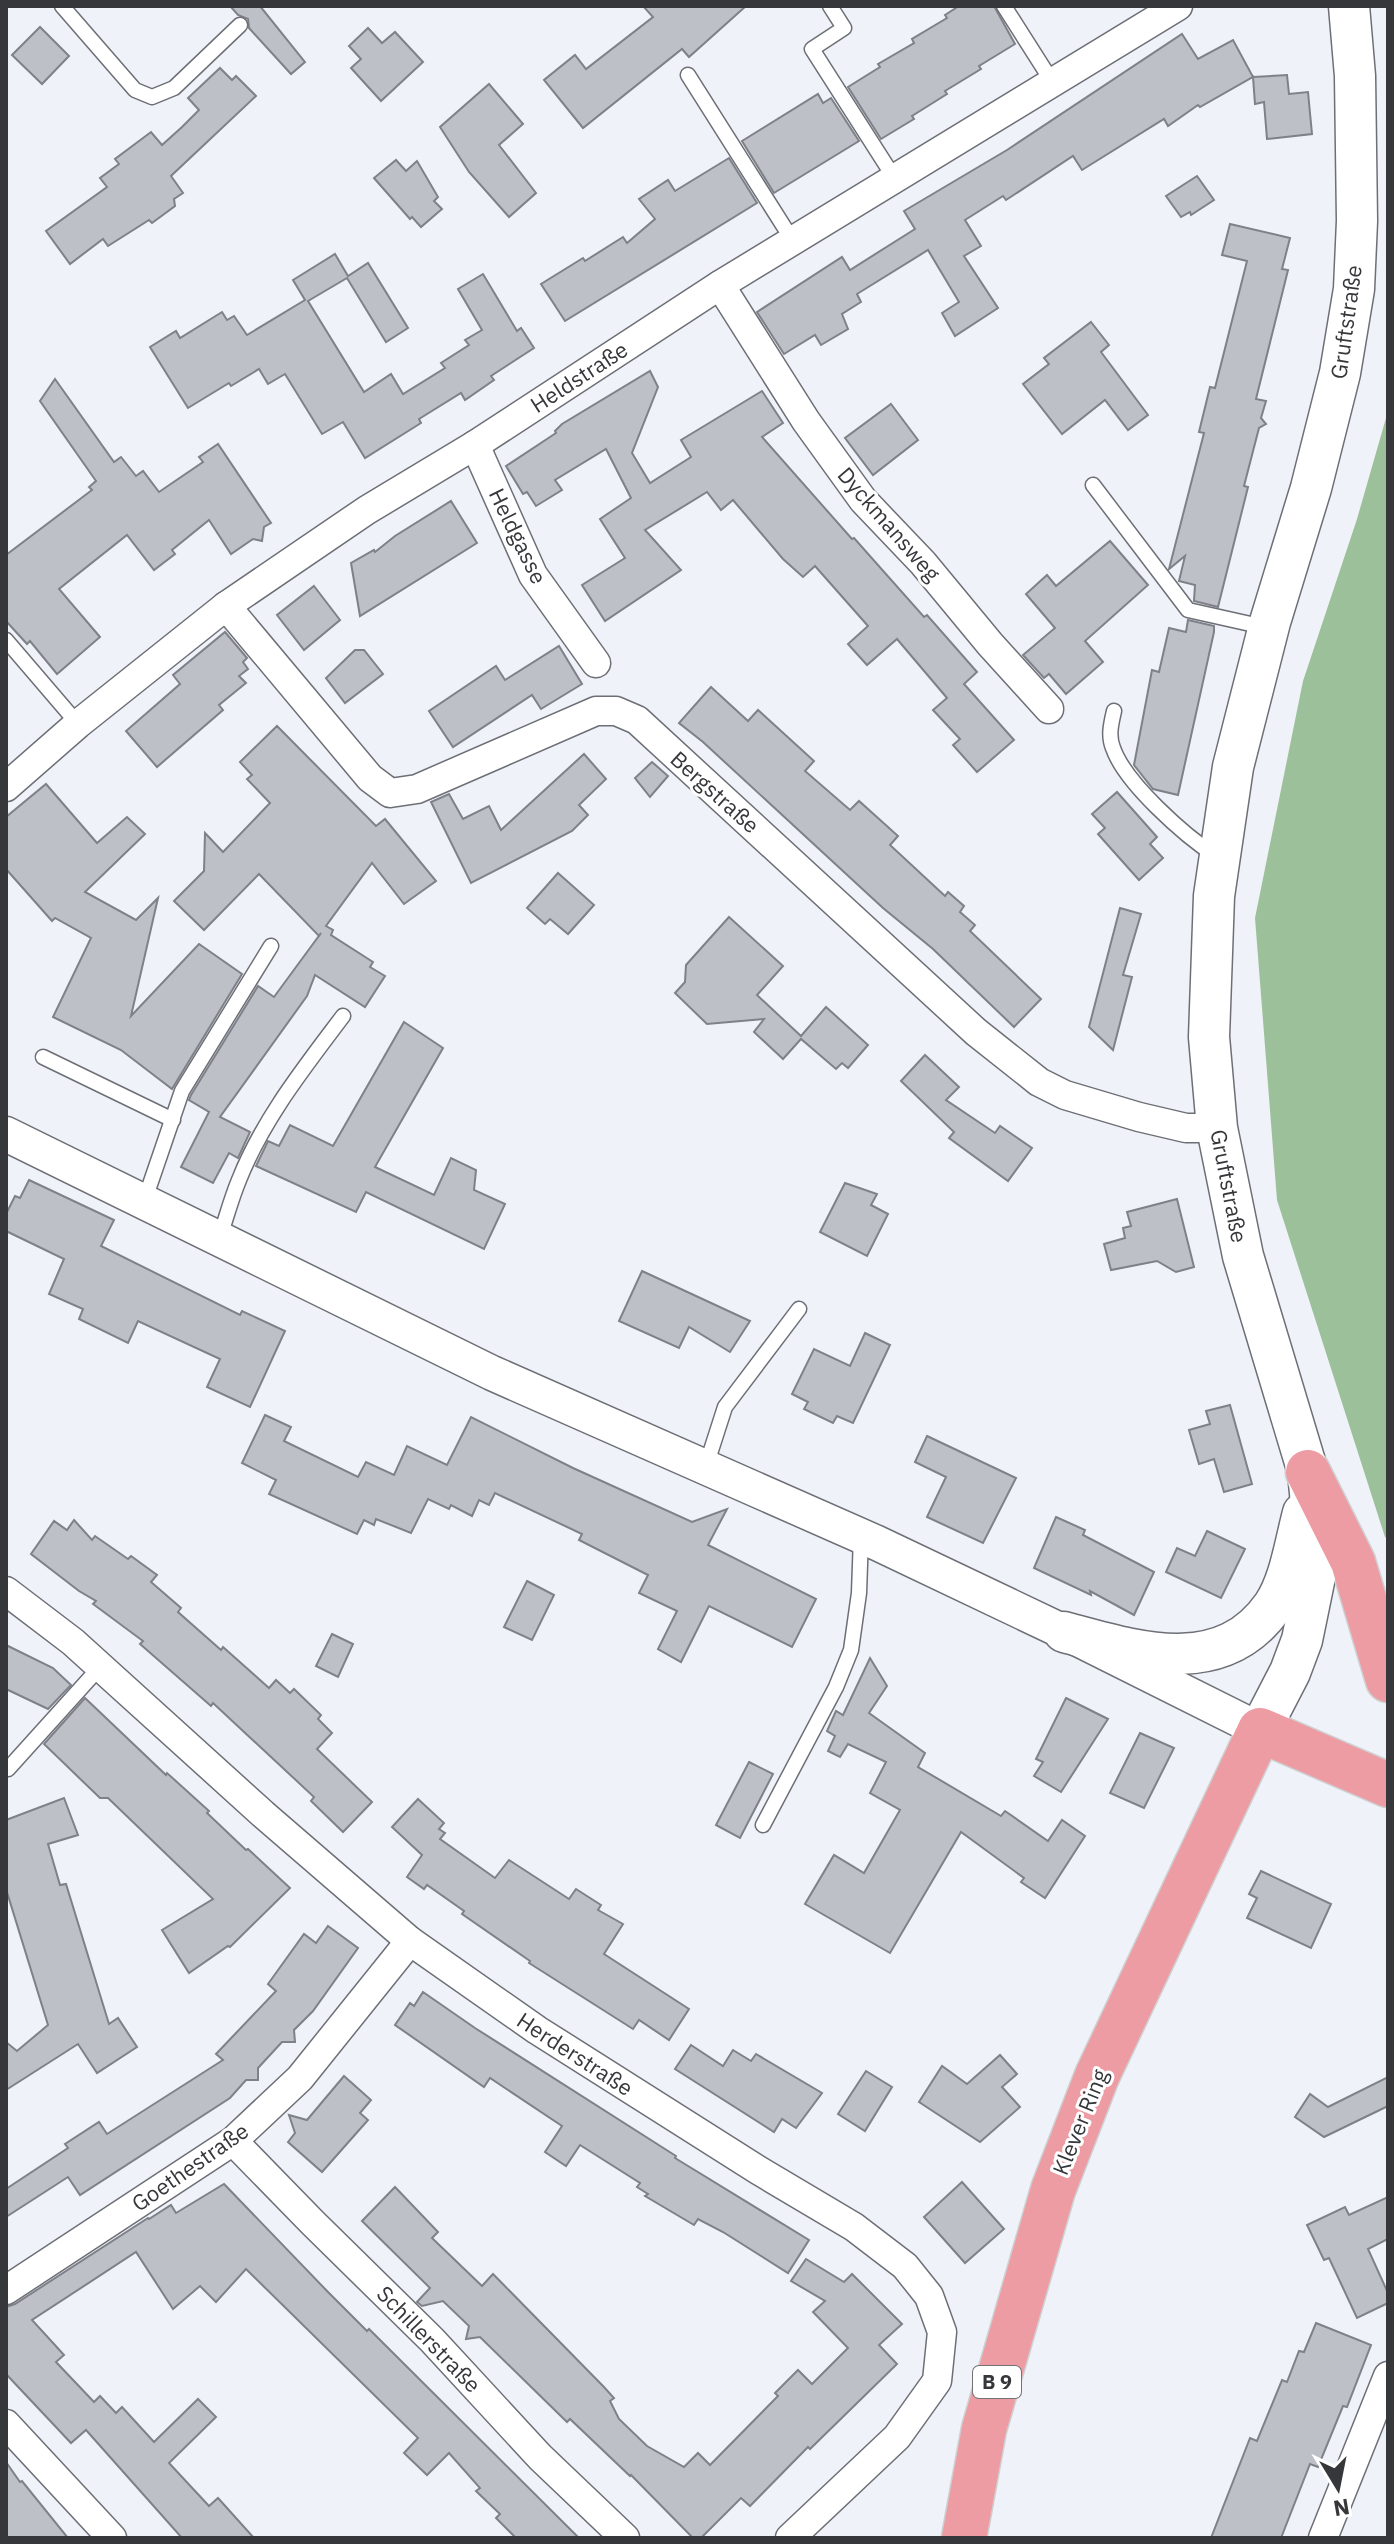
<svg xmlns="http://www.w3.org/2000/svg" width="1394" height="2544" font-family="'IBM Plex Sans',sans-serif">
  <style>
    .forest { fill: #9cc19a }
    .building { fill: #bec0c8; stroke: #7e8188; stroke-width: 2 }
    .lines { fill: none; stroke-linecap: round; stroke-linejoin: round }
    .service-casing { stroke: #6d6f76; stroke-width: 17 }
    .minor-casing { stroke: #6d6f76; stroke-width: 31 }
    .tertiary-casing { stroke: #6d6f76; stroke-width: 37 }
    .secondary-casing { stroke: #6d6f76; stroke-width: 43 }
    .primary-casing { stroke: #cfcfd0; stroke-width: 47 }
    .service { stroke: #fff; stroke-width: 14 }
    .minor { stroke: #fff; stroke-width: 28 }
    .tertiary { stroke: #fff; stroke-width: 34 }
    .secondary { stroke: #fff; stroke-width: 40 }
    .primary { stroke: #ee9ca3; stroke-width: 44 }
    .labels { text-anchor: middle; stroke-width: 6; stroke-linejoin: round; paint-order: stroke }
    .shield { fill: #fff; stroke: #727375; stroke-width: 2 }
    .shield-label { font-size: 20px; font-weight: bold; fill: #36373a }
    .street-label { font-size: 22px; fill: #36373a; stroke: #fff }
  </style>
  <rect width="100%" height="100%" fill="#eff2f9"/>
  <path class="forest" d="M1388,411V1539L1385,1537L1277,1200L1255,918L1303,681L1357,519Z"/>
  <g class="building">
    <path d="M230,6H260L305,62L291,74L249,28L248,19L238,15Z"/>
    <path d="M643,6H746L689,57L682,49L583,128L544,80L575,55L586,69L653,17Z"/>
    <path d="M959,6H994L1015,44L979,66L981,69L945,91L947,94L912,116L914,119L881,139L848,87L880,67L878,64L914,43L912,39L947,18L945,15Z"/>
    <path d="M40,27L69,56L42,84L12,55Z"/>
    <path d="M368,28L382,43L395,32L423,62L381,101L351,68L361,59L349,46Z"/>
    <path d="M1182,34L1198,59L1233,40L1253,77L1287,75L1289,94L1308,92L1312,134L1267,139L1264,102L1255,104L1253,77L1200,107L1198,105L1168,126L1164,119L1082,170L1073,156L1006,200L1003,196L965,220L981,246L964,256L998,308L955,336L942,313L959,302L928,250L857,294L861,302L842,314L848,329L821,345L815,335L784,354L757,312L842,257L850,270L915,229L904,211L1007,150Z"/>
    <path d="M220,68L232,80L236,76L256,96L171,176L183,193L174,199L175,206L152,223L149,220L108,246L103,239L70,264L46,231L107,187L100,178L119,164L115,159L151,132L162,145L182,127L199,110L188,98Z"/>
    <path d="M489,84L523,124L499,145L536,193L509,217L469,172L440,127Z"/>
    <path d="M818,94L823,103L831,98L859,141L774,193L742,141Z"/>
    <path d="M729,158L757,203L565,321L541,284L583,258L585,261L623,237L627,243L655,219L639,199L668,180L675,191Z"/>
    <path d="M396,160L406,171L417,161L438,197L434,201L442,209L421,227L412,217L410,219L374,178Z"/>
    <path d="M1197,176L1214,200L1191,215L1190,212L1181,217L1166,196Z"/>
    <path d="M1230,224L1290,238L1282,269L1288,270L1256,399L1266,401L1261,418L1266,424L1259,428L1244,486L1248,487L1218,607L1194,601L1195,585L1179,581L1185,556L1169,569L1204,433L1199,432L1210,387L1215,388L1247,261L1222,255Z"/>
    <path d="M335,254L348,276L368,263L408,328L386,342L347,278L308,301L364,392L391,374L403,394L445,368L441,363L469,345L465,340L482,330L458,289L483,274L517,331L521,328L534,348L491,376L494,380L465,400L461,393L419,419L421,423L365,458L343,422L322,434L285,374L268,384L259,369L231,386L229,383L188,408L150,347L176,331L180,338L222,312L227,320L234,316L247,335L305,300L293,280Z"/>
    <path d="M1091,322L1109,345L1101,352L1148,415L1128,430L1105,400L1062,434L1023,384L1049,364L1044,358Z"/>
    <path d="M650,371L658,387L632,453L650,483L691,457L681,440L762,391L783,423L762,437L852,539L854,538L924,617L927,615L977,672L964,684L1014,740L977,772L953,745L960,739L933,710L947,698L897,639L867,665L848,644L868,626L815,566L803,577L783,559L733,500L721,510L707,492L645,530L681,570L605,621L582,585L625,558L600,519L631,498L606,449L555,480L562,490L536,506L527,492L523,494L506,466L556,433L555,431L562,424Z"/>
    <path d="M55,379L114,462L121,457L136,476L143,471L159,492L203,462L199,457L218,444L271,523L264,527L262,541L253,539L231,554L209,520L172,550L175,554L154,570L127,535L59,589L100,637L57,674L30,641L27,644L6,621V555L92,490L89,487L96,481L40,401Z"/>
    <path d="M891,404L918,440L873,475L845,438Z"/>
    <path d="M451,501L477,543L360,616L351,563L374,550L375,552L395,536Z"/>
    <path d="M1110,541L1148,585L1085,641L1103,662L1066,694L1049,674L1044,678L1023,655L1055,628L1026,594L1047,575L1056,586Z"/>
    <path d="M314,586L340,620L304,650L277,615Z"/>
    <path d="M1188,620L1214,626V632L1178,795L1153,789L1134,765L1152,670L1159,672L1169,628L1186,632Z"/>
    <path d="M225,632L247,658L243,662L248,669L239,676L246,683L219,705L223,710L157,767L126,731L180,684L173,675Z"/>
    <path d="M559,646L582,684L541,709L532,695L453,747L429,711L496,666L505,680Z"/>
    <path d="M355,650H364L383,674L345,703L326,678Z"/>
    <path d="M711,687L748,721L758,710L814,761L805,771L850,810L859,801L898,836L890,845L945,896L948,892L964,906L960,912L975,925L970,931L1041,999L1014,1027L933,949L883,908L703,742L679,723Z"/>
    <path d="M277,726L376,826L385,819L436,881L404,904L372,863L326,926L333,930L331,935L373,962L370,967L385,976L365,1007L315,975L307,996L220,1117L250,1132L238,1158L229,1153L213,1183L181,1167L209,1112L189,1100L191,1095L258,986L274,997L321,933L319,936L259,874L204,930L174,901L204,871L205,833L223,852L270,803L247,779L252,775L240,762Z"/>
    <path d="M584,754L606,779L579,805L588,815L572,831L471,883L431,802L449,794L463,819L489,806L501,830Z"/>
    <path d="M652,762L668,776L650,797L635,778Z"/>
    <path d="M46,784L97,843L127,817L145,834L85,892L136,920L158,898L131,1016L199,944L242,974L172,1089L121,1050L53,1017L91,938L55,918L52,921L6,869V817Z"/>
    <path d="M1117,792L1157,837L1150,844L1163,858L1139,880L1098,834L1105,828L1092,814Z"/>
    <path d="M558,873L594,905L568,934L550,919L545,924L527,908Z"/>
    <path d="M1120,908L1141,914L1123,975L1132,977L1113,1050L1089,1027Z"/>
    <path d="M729,917L783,966L757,995L801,1036L826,1007L868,1045L848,1068L842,1063L836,1069L801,1039L783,1059L754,1032L764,1019L707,1024L675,993L685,982L686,965Z"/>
    <path d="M404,1022L443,1048L375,1167L434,1195L451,1158L476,1170L474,1190L505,1204L484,1249L366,1192L356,1212L256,1166L268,1141L279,1146L290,1125L333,1146Z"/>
    <path d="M925,1055L959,1087L946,1100L995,1133L1000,1126L1032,1148L1008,1181L949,1138L954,1132L901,1081Z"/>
    <path d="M29,1180L114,1220L101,1246L240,1315L242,1311L285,1331L250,1407L207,1387L220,1359L138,1321L128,1343L79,1319L83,1309L49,1294L64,1259L6,1231V1214L15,1196L20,1198Z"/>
    <path d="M845,1183L877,1194L871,1205L888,1214L867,1256L820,1232Z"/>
    <path d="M1177,1199L1194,1267L1176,1272L1157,1261L1111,1270L1104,1244L1125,1238L1123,1228L1131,1226L1127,1212Z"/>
    <path d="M642,1271L750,1321L730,1352L689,1327L679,1348L619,1321Z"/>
    <path d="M865,1333L890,1345L853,1423L837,1416L833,1423L804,1409L808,1402L792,1394L814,1349L850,1366Z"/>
    <path d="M1230,1405L1252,1484L1224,1492L1214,1459L1199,1464L1189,1430L1210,1424L1206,1411Z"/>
    <path d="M265,1415L291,1427L284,1441L358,1477L366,1462L394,1475L407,1446L447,1465L471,1417L573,1468L692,1522L727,1509L708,1545L816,1599L792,1647L709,1606L681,1662L658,1649L677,1611L639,1593L648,1575L579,1540L582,1534L495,1493L489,1505L479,1500L472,1516L451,1505L449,1509L428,1499L411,1533L376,1519L374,1525L364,1520L357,1534L269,1494L276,1480L242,1463Z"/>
    <path d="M927,1436L1016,1478L983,1543L927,1517L946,1477L915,1462Z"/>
    <path d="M1056,1517L1085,1530L1083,1535L1154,1572L1134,1615L1090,1591L1091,1595L1034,1568Z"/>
    <path d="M74,1520L92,1540L95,1536L128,1559L131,1556L157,1575L151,1582L181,1608L178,1612L221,1650L223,1647L269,1688L276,1680L290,1693L294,1689L321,1715L318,1719L332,1733L317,1749L372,1802L343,1832L311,1801L314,1797L213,1703L211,1706L140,1644L143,1641L93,1604L96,1601L79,1591L31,1554L54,1521L67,1530Z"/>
    <path d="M1207,1531L1245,1549L1221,1598L1166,1572L1177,1548L1195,1556Z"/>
    <path d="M527,1581L554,1595L532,1640L504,1627Z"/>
    <path d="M332,1634L353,1644L338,1677L316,1666Z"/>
    <path d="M6,1645L53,1668L71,1685L48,1709L6,1689Z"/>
    <path d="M870,1658L887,1686L869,1713L925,1753L918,1767L1001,1816L1005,1811L1048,1841L1062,1820L1085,1836L1045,1898L1021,1882L1024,1878L961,1832L890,1953L805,1904L834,1855L864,1873L900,1810L870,1793L886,1762L848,1744L840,1757L828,1751L835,1736L827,1731L836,1711L843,1715Z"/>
    <path d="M85,1698L166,1775L167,1773L209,1811L207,1813L246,1850L248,1849L290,1888L230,1947L228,1946L189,1973L162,1930L213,1899L108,1798H100L44,1744Z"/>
    <path d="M1066,1698L1108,1719L1061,1792L1034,1776L1043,1762L1036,1759Z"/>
    <path d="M1140,1733L1174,1748L1144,1808L1110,1793Z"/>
    <path d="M749,1762L773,1774L740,1838L716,1825Z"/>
    <path d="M64,1798L78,1835L48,1844L60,1885L66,1884L109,2024L118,2018L137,2047L97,2073L78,2044L6,2090V2042L17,2051L48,2025L6,1889V1820Z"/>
    <path d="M418,1799L444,1823L439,1829L445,1833L440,1839L495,1878L509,1860L569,1899L576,1889L601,1905L598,1910L623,1924L604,1954L689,2009L669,2040L639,2020L633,2029L529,1963L530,1961L462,1914L464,1911L427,1885L424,1889L407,1877L422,1855L392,1827Z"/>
    <path d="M1261,1871L1331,1904L1311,1948L1247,1918L1257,1898L1249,1894Z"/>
    <path d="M328,1926L358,1948L313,2011L294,2030L295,2042H282L258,2068V2080H246L230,2098L80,2195L68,2177L6,2217V2189L68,2148L65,2144L99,2122L107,2134L223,2060L216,2054L276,1991L268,1984L304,1934L316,1943Z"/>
    <path d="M423,1992L475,2028L676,2156L675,2158L809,2240L788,2273L723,2232L698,2219L694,2225L645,2196L648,2194L637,2187L640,2183L580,2145L566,2166L545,2152L562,2126L490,2078L484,2087L395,2025L410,2003L414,2006Z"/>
    <path d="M691,2045L723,2066L733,2050L751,2061L756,2054L822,2093L796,2128L782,2119L774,2132L675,2069Z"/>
    <path d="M1000,2055L1017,2074L1002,2087L1020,2107L980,2142L919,2102L942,2066L967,2084Z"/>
    <path d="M866,2071L892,2087L865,2131L838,2114Z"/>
    <path d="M344,2076L371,2100L360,2113L368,2120L322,2172L288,2142L295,2133L289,2115L307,2120Z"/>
    <path d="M1388,2077V2106L1324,2137L1295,2117L1310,2094L1328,2107Z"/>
    <path d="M962,2182L1004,2229L965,2263L924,2217Z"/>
    <path d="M224,2184L328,2292L367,2331L369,2329L579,2538H516L496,2518L500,2514L476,2491L480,2488L449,2453L427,2475L404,2453L418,2438L246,2269L216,2302L200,2286L173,2309L136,2252L32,2320L64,2355L56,2362L94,2402L100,2396L116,2413L122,2407L154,2442L198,2399L216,2417L169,2463L209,2506L218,2498L254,2538H182L86,2430L71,2443L6,2374V2307L15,2304L148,2218L149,2219L171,2205L176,2213Z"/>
    <path d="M395,2187L438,2232L432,2238L482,2286L493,2274L603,2386L614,2398L610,2401L619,2419L647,2446L684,2467L698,2453L710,2465L778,2396L775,2393L798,2370L812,2384L848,2348L813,2312L825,2301L791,2281L806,2259L844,2282L852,2274L902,2324L879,2345L897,2364L810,2449L808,2447L750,2506L741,2498L701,2538H693L631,2475L630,2476L570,2419L567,2422L480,2337L466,2339L469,2326L443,2301L422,2306L417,2302L430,2288L362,2221Z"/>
    <path d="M1388,2197V2239L1368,2249L1388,2293V2303L1357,2318L1329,2258L1324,2260L1307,2225L1345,2207L1349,2215Z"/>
    <path d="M1316,2323L1371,2345L1347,2407L1343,2406L1318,2467L1310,2464L1281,2538H1211L1250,2438L1257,2441L1282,2380L1287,2382L1299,2351L1304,2352Z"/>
    <path d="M6,2462L20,2482L22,2481L68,2538H6Z"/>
  </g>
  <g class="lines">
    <g class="service-casing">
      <g id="service">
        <path d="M62,6L135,90L152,97L174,88L240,25"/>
        <path d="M830,6L844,28L812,49L895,179"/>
        <path d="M1004,6L1053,83"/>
        <path d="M688,75L793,241"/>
        <path d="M1093,485L1188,610L1264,627"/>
        <path d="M6,640L78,724"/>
        <path d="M1114,711C1111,724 1108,736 1113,748C1125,783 1185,836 1216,856"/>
        <path d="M43,1057L173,1120"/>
        <path d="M144,1202L182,1091L271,946"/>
        <path d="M219,1239C226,1219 231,1199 239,1180C263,1119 304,1068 343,1016"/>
        <path d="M706,1466L725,1407L799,1309"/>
        <path d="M8,1769L100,1667"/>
        <path d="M763,1825L836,1687L851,1650L859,1593L861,1536"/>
      </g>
    </g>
    <g class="minor-casing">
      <g id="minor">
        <path d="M720,285L806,421L863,500L923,563L990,644L1049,709"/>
        <path d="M475,445L533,575L596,663"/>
        <path d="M226,606L370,778L390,793L417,789L596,711H616L637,720L976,1032L1039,1082L1065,1095L1139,1117L1186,1128H1217"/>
        <path d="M6,787L78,724L226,606L367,510L475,445L720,285L1178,6"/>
        <path d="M6,1591L73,1642L263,1814L410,1941L537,2030L758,2170L854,2227L905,2266L929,2296L942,2332L937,2381L897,2437L790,2538"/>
        <path d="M233,2141L312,2222L432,2340L540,2457L625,2538"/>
        <path d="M6,2290L233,2141L300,2078L410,1941"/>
        <path d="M6,2424L112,2538"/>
        <path d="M1323,2538L1388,2376"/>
      </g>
    </g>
    <g class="tertiary-casing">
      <path id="tertiary" d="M6,1134L492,1373L877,1543L1064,1632L1260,1730"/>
    </g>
    <g class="secondary-casing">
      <g id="secondary">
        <path d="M1064,1632C1135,1651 1221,1680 1273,1606C1290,1581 1295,1543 1303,1513"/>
        <path d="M1260,1730L1290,1672L1302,1640L1317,1567L1308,1472L1243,1256L1217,1128L1209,1037L1214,896L1233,767L1270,622L1311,488L1340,373L1354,289L1357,221L1355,76L1349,6"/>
      </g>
    </g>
    <g class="primary-casing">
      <g id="primary">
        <path d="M1308,1472L1353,1562L1388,1680"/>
        <path d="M964,2538L984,2429L1053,2190L1097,2076L1260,1730L1388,1785"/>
      </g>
    </g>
    <use href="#service" class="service"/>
    <use href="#minor" class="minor"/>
    <use href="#tertiary" class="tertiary"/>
    <use href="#secondary" class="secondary"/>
    <use href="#primary" class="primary"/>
  </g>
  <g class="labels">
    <rect class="shield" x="973" y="2366" width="48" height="32" rx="6"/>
    <g class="shield-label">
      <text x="997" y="2389">B 9</text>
    </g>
    <g class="street-label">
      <text transform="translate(1346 322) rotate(-82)" y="8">Gruftstraße</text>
      <text transform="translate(579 377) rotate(-33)" y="8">Heldstraße</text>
      <text transform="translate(889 524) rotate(49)" y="8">Dyckmansweg</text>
      <text transform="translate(518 536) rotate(64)" y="8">Heldgasse</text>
      <text transform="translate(715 792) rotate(42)" y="8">Bergstraße</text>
      <text transform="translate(1229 1186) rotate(79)" y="8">Gruftstraße</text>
      <text transform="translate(575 2054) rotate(33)" y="8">Herderstraße</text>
      <text transform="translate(1080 2122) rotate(-68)" y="8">Klever Ring</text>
      <text transform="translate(190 2167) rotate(-35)" y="8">Goethestraße</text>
      <text transform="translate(429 2339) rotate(46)" y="8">Schillerstraße</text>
    </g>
  </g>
  <rect width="1394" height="2544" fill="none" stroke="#36373a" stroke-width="16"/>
  <g transform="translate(1338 2488) rotate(170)" stroke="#ffffff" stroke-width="6" paint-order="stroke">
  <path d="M0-6L14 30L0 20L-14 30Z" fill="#36373a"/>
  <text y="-12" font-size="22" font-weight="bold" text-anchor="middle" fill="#36373a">N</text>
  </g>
</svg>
